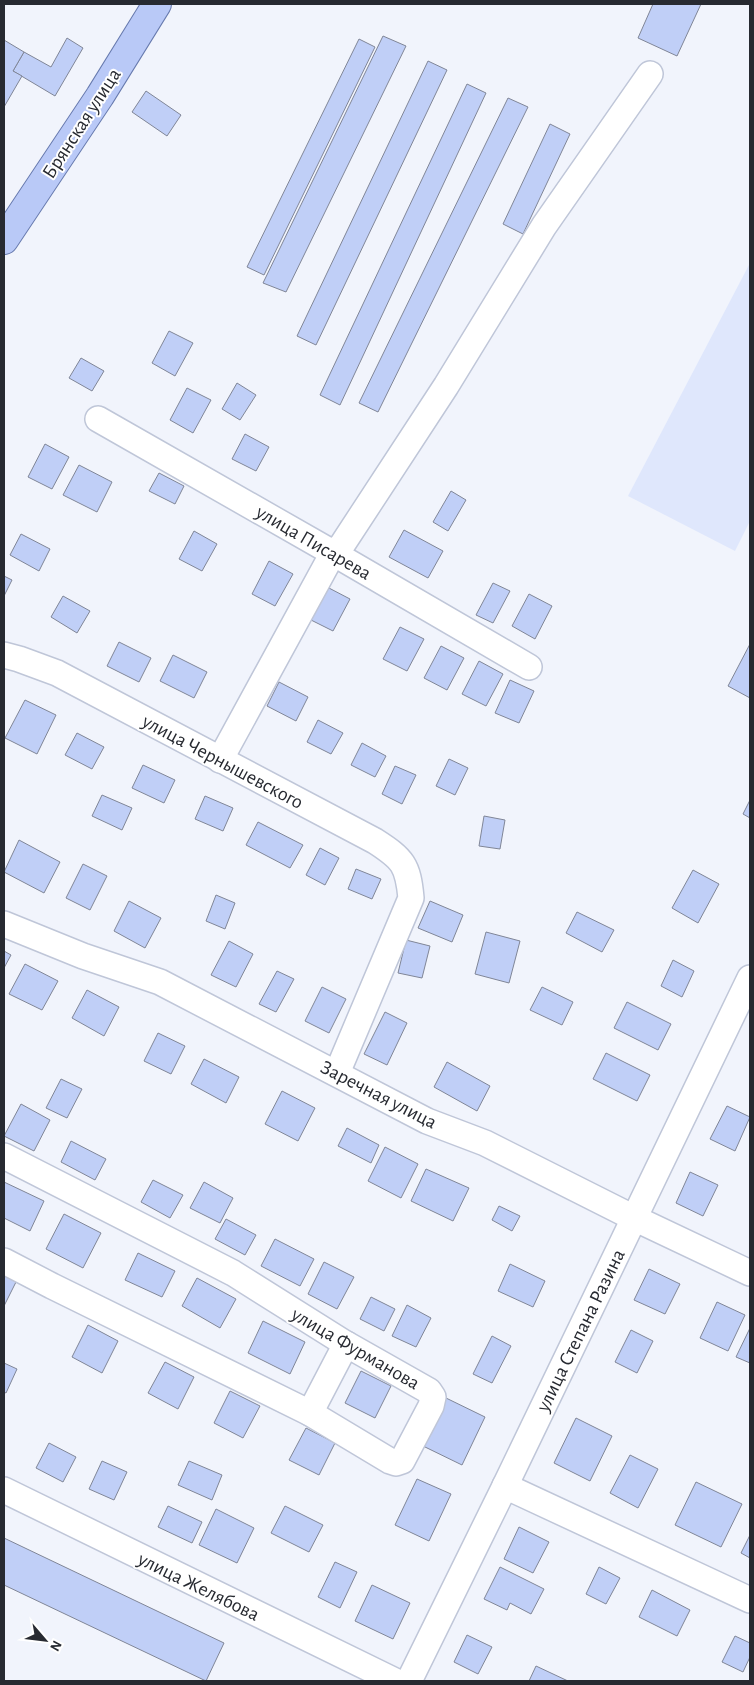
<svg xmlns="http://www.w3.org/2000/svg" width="754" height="1685" font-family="'Alegreya Sans',sans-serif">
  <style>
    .built { fill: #dfe7fc }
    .building { fill: #c0cff7; stroke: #808697 }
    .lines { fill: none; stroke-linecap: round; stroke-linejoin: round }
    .minor-casing { stroke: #bfc6d8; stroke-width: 28 }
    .major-casing { stroke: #677aae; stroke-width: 30 }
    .minor { stroke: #fff; stroke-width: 25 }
    .major { stroke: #b9c9f7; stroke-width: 28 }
    .labels { text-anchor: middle; stroke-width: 4; stroke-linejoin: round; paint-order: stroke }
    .street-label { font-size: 20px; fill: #272a31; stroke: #fff }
  </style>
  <rect width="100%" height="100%" fill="#f1f4fc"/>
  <path class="built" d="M750,263V521L735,551L628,496Z"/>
  <g class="building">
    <path d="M653,4H701L677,56L638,38Z"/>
    <path d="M383,36L406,46L286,292L263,283Z"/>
    <path d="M67,38L83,48L55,96L13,71L24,52L51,67Z"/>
    <path d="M359,39L375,47L264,275L247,267Z"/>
    <path d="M4,40L24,52L13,71L22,76L4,107Z"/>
    <path d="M428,61L447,70L316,345L297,336Z"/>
    <path d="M467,84L486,93L340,405L320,395Z"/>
    <path d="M146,91L181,115L167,136L132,112Z"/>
    <path d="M508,98L528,107L378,412L359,403Z"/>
    <path d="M550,124L570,134L523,234L503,224Z"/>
    <path d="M169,331L193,343L175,376L152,363Z"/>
    <path d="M81,358L104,371L92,391L69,378Z"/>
    <path d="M237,383L256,395L240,420L222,409Z"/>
    <path d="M187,388L211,400L193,433L170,420Z"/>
    <path d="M245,434L269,447L256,471L232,459Z"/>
    <path d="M45,444L69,457L52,489L28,477Z"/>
    <path d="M79,465L112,482L97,512L63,495Z"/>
    <path d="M159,473L184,486L175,504L149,491Z"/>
    <path d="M451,491L466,500L448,531L433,522Z"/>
    <path d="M404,530L443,551L428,578L389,557Z"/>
    <path d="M194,531L217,544L202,571L179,559Z"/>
    <path d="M21,534L50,549L39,571L10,555Z"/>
    <path d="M269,561L293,574L275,606L252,594Z"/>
    <path d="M4,576L12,580L4,596Z"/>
    <path d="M493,583L510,591L493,623L476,615Z"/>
    <path d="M327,587L350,599L333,631L309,619Z"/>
    <path d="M529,594L552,606L535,639L512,626Z"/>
    <path d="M63,596L90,611L77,633L51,617Z"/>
    <path d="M400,627L424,639L407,671L383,659Z"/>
    <path d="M119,642L151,658L139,682L107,666Z"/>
    <path d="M750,644V698L728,686Z"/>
    <path d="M441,646L464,658L447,690L424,678Z"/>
    <path d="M173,655L207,672L194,698L160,681Z"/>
    <path d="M479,661L503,674L486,706L462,694Z"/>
    <path d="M510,680L534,691L519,723L495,713Z"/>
    <path d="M279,682L308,697L296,721L267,706Z"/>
    <path d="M25,700L56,715L37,754L5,738Z"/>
    <path d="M318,720L343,733L331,754L307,742Z"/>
    <path d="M77,733L104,747L92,769L65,755Z"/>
    <path d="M362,743L386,756L375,777L351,765Z"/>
    <path d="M449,759L468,768L455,795L436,786Z"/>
    <path d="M143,765L175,780L164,803L132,788Z"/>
    <path d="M395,766L416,775L402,804L382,794Z"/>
    <path d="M102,795L132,808L122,830L92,816Z"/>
    <path d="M205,796L233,808L223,831L195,819Z"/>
    <path d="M750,800V818L743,814Z"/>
    <path d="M484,816L505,820L500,849L479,846Z"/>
    <path d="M258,822L303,845L290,868L246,845Z"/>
    <path d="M19,840L60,862L44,893L4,872Z"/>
    <path d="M320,848L339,858L325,885L306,875Z"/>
    <path d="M83,864L107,876L90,910L66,898Z"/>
    <path d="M356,869L381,879L372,899L348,889Z"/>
    <path d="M693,870L719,884L698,923L672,908Z"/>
    <path d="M216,895L235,903L225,929L206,921Z"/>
    <path d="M129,901L161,918L145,948L114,931Z"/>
    <path d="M430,901L463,915L452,942L418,928Z"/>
    <path d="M577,912L614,930L602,952L566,933Z"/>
    <path d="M486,932L520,941L509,983L475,974Z"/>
    <path d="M406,940L430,946L422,978L398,973Z"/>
    <path d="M229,941L253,954L236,987L211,975Z"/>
    <path d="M4,951L11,955L4,968Z"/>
    <path d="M673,960L694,971L682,997L661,986Z"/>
    <path d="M25,964L58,981L42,1010L9,994Z"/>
    <path d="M277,971L294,979L276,1012L259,1004Z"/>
    <path d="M322,987L346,999L329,1033L305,1021Z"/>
    <path d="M542,987L573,1002L562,1025L530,1010Z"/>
    <path d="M87,990L119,1007L104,1036L72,1018Z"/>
    <path d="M627,1002L671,1024L658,1050L614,1028Z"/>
    <path d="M385,1012L407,1023L387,1065L364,1054Z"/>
    <path d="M158,1033L185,1046L171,1074L144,1061Z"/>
    <path d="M606,1053L650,1075L637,1101L593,1079Z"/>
    <path d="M204,1059L239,1077L226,1103L191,1084Z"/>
    <path d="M447,1062L490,1086L477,1111L434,1087Z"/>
    <path d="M61,1079L82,1089L67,1118L46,1108Z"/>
    <path d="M282,1091L315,1108L298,1141L265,1124Z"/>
    <path d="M21,1104L50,1120L34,1151L4,1136Z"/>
    <path d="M727,1106L750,1117L735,1151L710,1139Z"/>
    <path d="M347,1128L379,1145L371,1163L338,1146Z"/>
    <path d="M71,1141L106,1159L95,1180L61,1162Z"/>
    <path d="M385,1147L418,1164L401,1198L368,1181Z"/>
    <path d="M426,1169L469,1188L453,1221L411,1201Z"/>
    <path d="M690,1172L718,1185L703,1216L676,1203Z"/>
    <path d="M153,1180L183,1195L170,1218L141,1202Z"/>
    <path d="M4,1182L44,1201L30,1231L4,1218Z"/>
    <path d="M204,1182L233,1198L220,1223L190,1208Z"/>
    <path d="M499,1206L520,1216L512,1231L492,1220Z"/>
    <path d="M64,1214L101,1233L83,1268L46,1249Z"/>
    <path d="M226,1219L256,1235L245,1255L215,1239Z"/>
    <path d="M275,1239L314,1259L300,1286L261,1266Z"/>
    <path d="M138,1253L175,1271L162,1297L125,1280Z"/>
    <path d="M324,1262L354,1277L337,1309L308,1294Z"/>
    <path d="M510,1264L545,1281L533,1307L498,1291Z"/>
    <path d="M649,1269L680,1284L665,1314L634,1300Z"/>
    <path d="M4,1275L16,1282L4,1306Z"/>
    <path d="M197,1278L236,1299L220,1328L182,1306Z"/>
    <path d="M371,1297L395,1309L384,1331L360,1319Z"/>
    <path d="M717,1302L745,1315L728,1351L700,1338Z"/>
    <path d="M407,1305L431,1318L416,1347L392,1336Z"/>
    <path d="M263,1321L305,1342L290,1374L248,1353Z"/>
    <path d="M88,1325L118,1341L102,1373L72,1357Z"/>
    <path d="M750,1328V1363L736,1357Z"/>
    <path d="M631,1330L653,1341L637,1373L615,1362Z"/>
    <path d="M492,1336L511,1346L492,1383L473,1374Z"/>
    <path d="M165,1362L194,1377L178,1409L148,1393Z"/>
    <path d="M4,1363L17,1369L6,1393L4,1392Z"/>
    <path d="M361,1371L391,1386L375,1418L345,1403Z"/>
    <path d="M230,1391L260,1406L243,1438L214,1423Z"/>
    <path d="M446,1398L485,1417L462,1465L423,1446Z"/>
    <path d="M576,1418L612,1436L590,1481L554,1463Z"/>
    <path d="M306,1428L335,1443L319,1475L289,1460Z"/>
    <path d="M49,1443L76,1457L63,1482L36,1468Z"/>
    <path d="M630,1455L658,1469L638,1508L610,1493Z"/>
    <path d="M102,1461L127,1472L114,1500L89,1489Z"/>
    <path d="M189,1461L222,1475L212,1500L178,1485Z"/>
    <path d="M417,1479L451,1494L429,1541L395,1525Z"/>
    <path d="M696,1482L742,1504L721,1547L675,1525Z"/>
    <path d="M168,1506L202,1522L192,1543L158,1527Z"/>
    <path d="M285,1506L323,1525L309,1552L271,1533Z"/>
    <path d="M216,1509L254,1528L237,1563L199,1545Z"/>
    <path d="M519,1527L549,1542L533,1573L504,1559Z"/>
    <path d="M750,1535V1558L741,1553Z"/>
    <path d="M4,1538L224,1643L206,1681L4,1585Z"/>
    <path d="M335,1562L357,1572L340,1608L318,1597Z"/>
    <path d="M500,1567L544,1589L531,1614L510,1603L507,1610L484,1599Z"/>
    <path d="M599,1567L620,1578L606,1604L586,1594Z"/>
    <path d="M372,1585L410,1603L393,1639L355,1621Z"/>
    <path d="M652,1590L690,1610L677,1636L639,1617Z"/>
    <path d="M467,1635L492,1647L478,1674L454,1662Z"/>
    <path d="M735,1636L750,1643V1657L743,1672L722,1662Z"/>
    <path d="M536,1666L568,1681H529Z"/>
  </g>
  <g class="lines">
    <g class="minor-casing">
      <g id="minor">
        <path d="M98,419L333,553L529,667"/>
        <path d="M4,655L19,659L57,673L375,841C403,859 408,865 411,898L337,1073"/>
        <path d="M220,760L333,553L342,545L446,386L544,226L650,74"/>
        <path d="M4,924L83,956L160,982L427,1121L485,1143L634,1218L750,1273"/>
        <path d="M4,1156L233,1273L346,1344L429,1391L433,1397L431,1406L402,1461L396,1463L390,1461L310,1413L52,1286L4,1261"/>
        <path d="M310,1413L346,1344"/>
        <path d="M505,1486L750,1600"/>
        <path d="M4,1490L395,1681"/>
        <path d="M409,1681L505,1486L750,978"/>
      </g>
    </g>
    <g class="major-casing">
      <path id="major" d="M4,240L100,96L157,4"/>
    </g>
    <use href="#minor" class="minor"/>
    <use href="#major" class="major"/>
  </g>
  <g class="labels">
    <g class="street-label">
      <text transform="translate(81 123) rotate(-57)" y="7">Брянская улица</text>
      <text transform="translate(314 542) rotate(30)" y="7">улица Писарева</text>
      <text transform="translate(223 761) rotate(28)" y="7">улица Чернышевского</text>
      <text transform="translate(379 1094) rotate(27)" y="7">Заречная улица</text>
      <text transform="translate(580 1330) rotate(-64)" y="7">улица Степана Разина</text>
      <text transform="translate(356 1348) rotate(30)" y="7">улица Фурманова</text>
      <text transform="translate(199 1586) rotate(26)" y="7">улица Желябова</text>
    </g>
  </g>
  <rect width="754" height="1685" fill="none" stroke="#272a31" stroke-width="10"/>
  <g transform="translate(45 1640) rotate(118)" stroke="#ffffff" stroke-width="4" paint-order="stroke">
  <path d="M0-4L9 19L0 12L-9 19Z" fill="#272a31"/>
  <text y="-8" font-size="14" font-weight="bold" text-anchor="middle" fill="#272a31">N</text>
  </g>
</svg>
